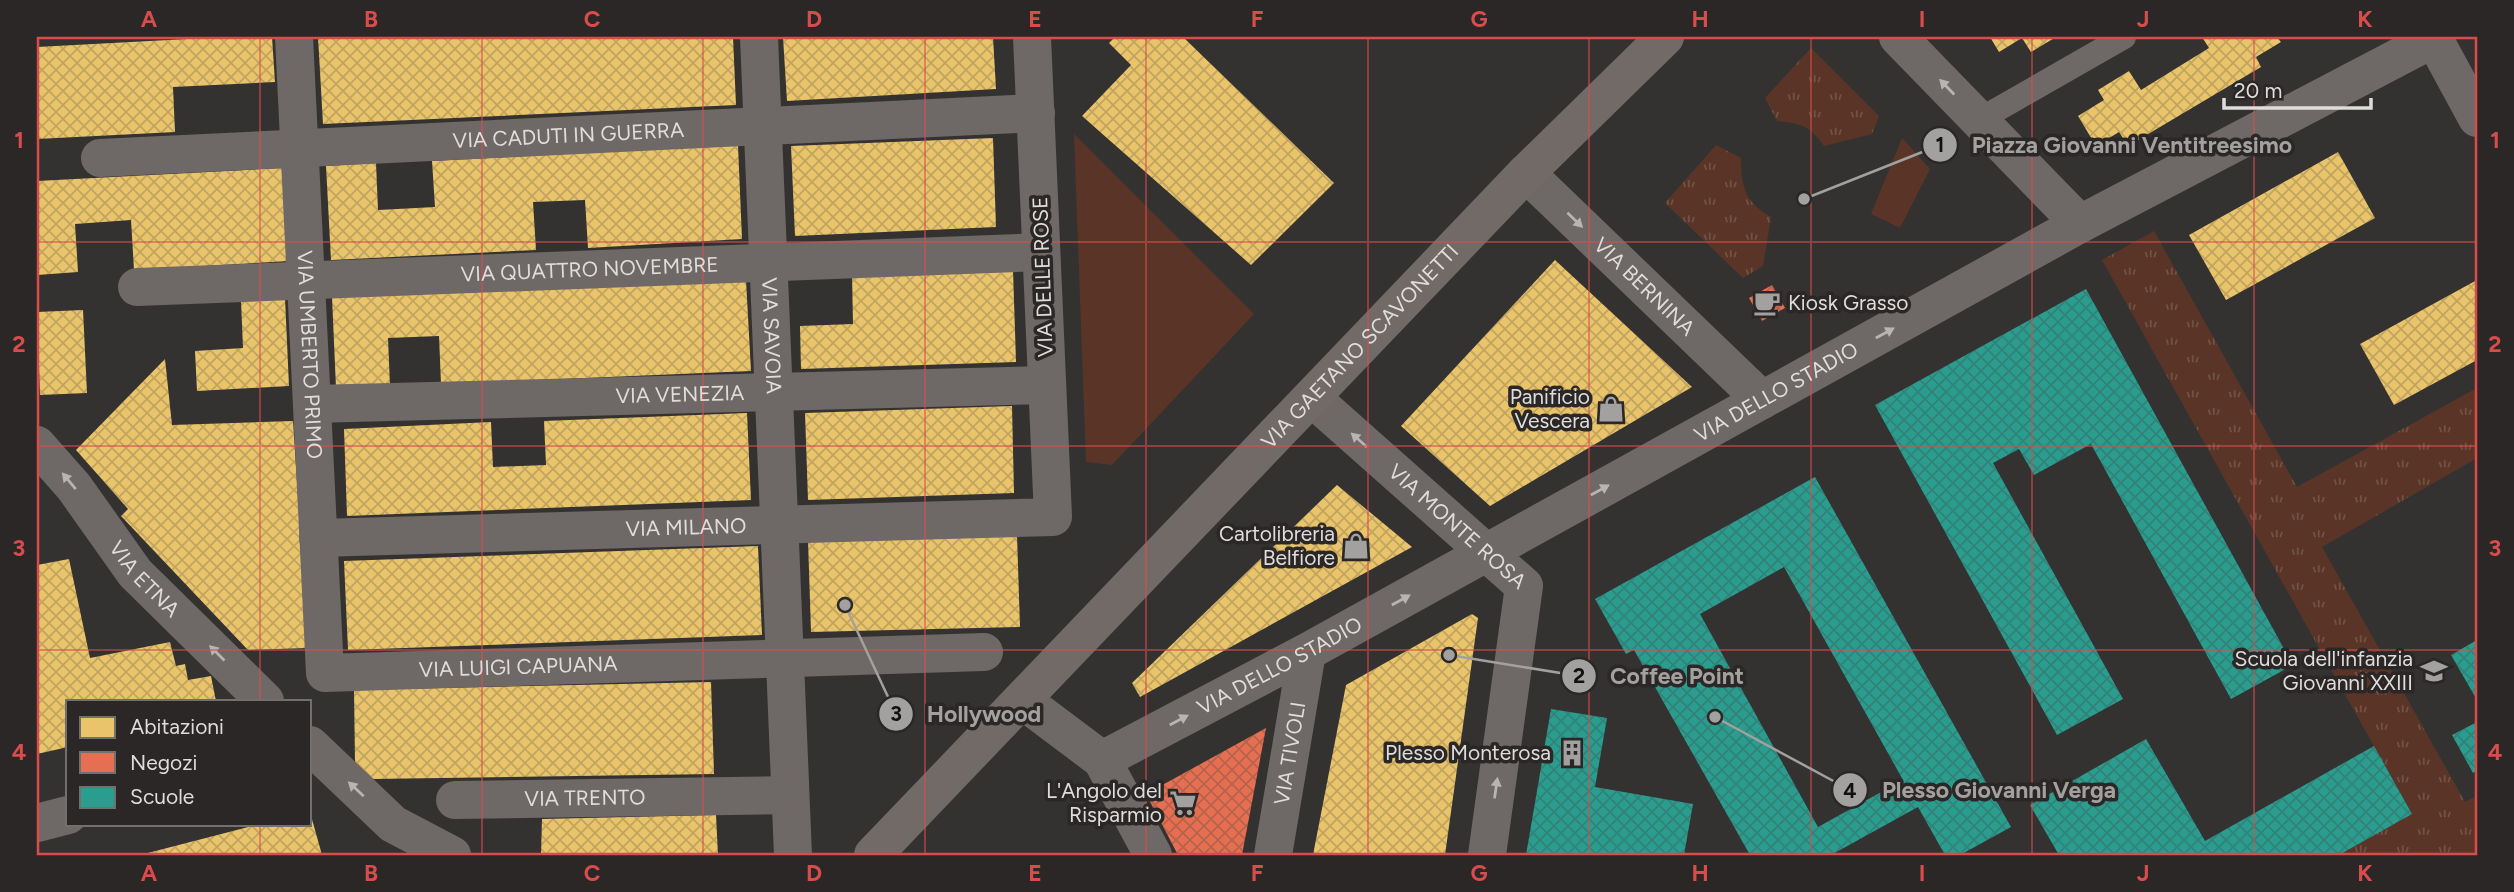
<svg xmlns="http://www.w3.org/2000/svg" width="2514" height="892" font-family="Figtree,sans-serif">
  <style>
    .grass { fill: url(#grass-tufts) }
    .garden { fill: #5a3527 }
    .homes { fill: url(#homes-cross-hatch) }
    .shops { fill: url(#shops-cross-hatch) }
    .schools { fill: url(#schools-cross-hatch); fill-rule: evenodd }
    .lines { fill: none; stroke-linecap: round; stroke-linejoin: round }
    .service { stroke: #6e6866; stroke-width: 24 }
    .minor { stroke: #6e6866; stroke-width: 38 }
    .secondary { stroke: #716a67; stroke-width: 38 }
    .oneway { fill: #b7b4b3 }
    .grid { fill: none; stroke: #d84c4c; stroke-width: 2; stroke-opacity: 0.55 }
    .labels { text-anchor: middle; stroke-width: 7; stroke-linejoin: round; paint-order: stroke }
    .street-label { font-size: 21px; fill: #dfdddc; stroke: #2a2726 }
    .poi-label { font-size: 21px; fill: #dfdddc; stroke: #2a2726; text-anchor: end }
    .leader { fill: none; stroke: #a3a1a0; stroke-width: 2.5 }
    .callout-dot { fill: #a3a1a0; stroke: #2a2726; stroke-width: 2.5 }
    .mark-label { font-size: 21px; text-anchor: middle; font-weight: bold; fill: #111 }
    .callout-label { font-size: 23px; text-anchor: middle; font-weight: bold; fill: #a3a1a0; stroke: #2a2726; stroke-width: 7; stroke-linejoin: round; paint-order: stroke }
    .neatline { fill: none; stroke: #d84c4c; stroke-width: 2.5 }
    .grid-label { font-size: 23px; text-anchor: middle; font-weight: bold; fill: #d84c4c }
  </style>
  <defs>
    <pattern id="grass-tufts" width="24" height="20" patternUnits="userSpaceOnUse" patternTransform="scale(1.75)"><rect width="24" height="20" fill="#5a3527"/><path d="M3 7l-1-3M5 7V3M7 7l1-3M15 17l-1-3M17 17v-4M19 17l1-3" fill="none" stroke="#715246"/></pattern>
    <pattern id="homes-cross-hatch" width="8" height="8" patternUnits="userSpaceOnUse" patternTransform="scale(1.75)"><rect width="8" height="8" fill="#e9c46a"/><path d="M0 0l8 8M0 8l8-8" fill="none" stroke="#c0a460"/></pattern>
    <pattern id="shops-cross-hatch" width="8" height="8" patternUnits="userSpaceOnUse" patternTransform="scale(1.75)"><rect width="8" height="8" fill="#e76f51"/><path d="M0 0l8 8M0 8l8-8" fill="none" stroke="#b6624c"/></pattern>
    <pattern id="schools-cross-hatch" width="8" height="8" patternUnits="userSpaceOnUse" patternTransform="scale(1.75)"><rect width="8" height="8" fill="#2a9d8f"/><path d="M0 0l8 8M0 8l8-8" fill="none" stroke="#328278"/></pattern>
  </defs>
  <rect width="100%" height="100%" fill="#333231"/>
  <g class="grass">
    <path d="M1811,48L1879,116L1872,134L1824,146C1809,125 1802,124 1777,121L1765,98Z"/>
    <path d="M1716,145L1741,158C1741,187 1745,202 1771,217L1763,266L1743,278L1665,203Z"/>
    <path d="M2154,231L2297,487L2477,388V458L2322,547L2465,802L2477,796V855H2339L2412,814L2102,260Z"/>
  </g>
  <g class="garden">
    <path d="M1074,134L1254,314L1112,465L1086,462Z"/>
    <path d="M1902,138L1930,169L1900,228L1871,214Z"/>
  </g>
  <g class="homes">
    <path d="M225,37H272L275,82L173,87L175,132L37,139V47Z"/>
    <path d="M318,37H733L736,105L323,124Z"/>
    <path d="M783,37H993L996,89L787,101Z"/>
    <path d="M1115,37H1183L1334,183L1251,265L1082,116L1131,65L1109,43Z"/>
    <path d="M1990,37H2056L2031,52L2022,38L1999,52Z"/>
    <path d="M2202,37H2277L2281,42L2256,57L2261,67L2128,146L2119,132L2096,146L2078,116L2104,100L2098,90L2129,71L2141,90L2209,48Z"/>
    <path d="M993,138L996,227L795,236L791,146Z"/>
    <path d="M738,145L742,239L588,248L585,200L533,202L536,250L331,260L326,166L376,163L378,210L435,207L432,161Z"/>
    <path d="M2338,152L2375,218L2226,300L2189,235Z"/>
    <path d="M284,168L289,261L134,270L131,220L75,224L78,272L37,275V181Z"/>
    <path d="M1555,260L1692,387L1490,506L1401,426Z"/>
    <path d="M1013,270L1016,362L801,369L800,326L853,324L852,275Z"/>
    <path d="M746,280L751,371L441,384L439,336L388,338L390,386L336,388L332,297Z"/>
    <path d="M2477,280V360L2394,405L2360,344Z"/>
    <path d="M285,298L289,386L197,391L195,351L243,348L241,301Z"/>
    <path d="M83,310L87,393L40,395L37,312Z"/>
    <path d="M165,359L172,425L293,421L308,648L248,650L121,516L128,509L76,450Z"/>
    <path d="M1012,406L1014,493L808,500L805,413Z"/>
    <path d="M747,413L751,500L347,516L344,429L491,422L493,467L546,465L544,421Z"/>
    <path d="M1337,485L1412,547L1140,697L1132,683Z"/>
    <path d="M1017,535L1020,627L811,632L808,540Z"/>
    <path d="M758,546L762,635L348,650L344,561Z"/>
    <path d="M69,559L90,658L170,642L176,666L185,664L188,680L211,676L216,701H68V747L37,754V565Z"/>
    <path d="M1472,614L1478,618L1445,855H1313L1346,685Z"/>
    <path d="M711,682L714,774L373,779L355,762L354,690Z"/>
    <path d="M310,812L322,855H140L260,824H310Z"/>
    <path d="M716,815L718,855H541L542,819Z"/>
  </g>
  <g class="shops">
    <path d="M1772,285L1785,308L1762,321L1749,298Z"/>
    <path d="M1266,728L1242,855H1178L1146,794Z"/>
  </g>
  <g class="schools">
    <path d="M2086,289L2293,665L2231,699L2091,444L2034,475L2019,449L1993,463L2123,699L2057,735L1875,405Z"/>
    <path d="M1815,477L2011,827L1960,855H1945L1918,807L1831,855H1750L1634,650L1626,654L1595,599ZM1784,567L1903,780L1818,827L1700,614Z"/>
    <path d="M2477,640V700L2451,655Z"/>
    <path d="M1551,709L1607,718L1595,787L1693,804L1684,855H1526Z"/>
    <path d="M2477,722V770L2473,773L2452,735Z"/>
    <path d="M2146,739L2205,841L2374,746L2412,814L2339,855H2059L2030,805Z"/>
  </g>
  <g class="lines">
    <path class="service" d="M1979,120L2124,37"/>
    <g class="minor">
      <path id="s1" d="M294,37L325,673L984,652"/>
      <path id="s2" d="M759,37L793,855"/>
      <path d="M1898,37L2080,224"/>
      <path d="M2433,37L2477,118"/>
      <path id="s3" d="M100,158L1036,113"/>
      <path id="s4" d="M1526,173L1762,400"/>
      <path id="s5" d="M137,287L1041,252"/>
      <path id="s6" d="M1312,398L1524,586L1487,855"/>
      <path id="s7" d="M312,404L1047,385"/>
      <path id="s8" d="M37,445L74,487L135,573L265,701"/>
      <path id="s9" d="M318,538L1053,517L1032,37"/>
      <path d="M1022,700L1102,760L1153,855"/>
      <path d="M310,745L393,824L452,855"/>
      <path id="s10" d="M1102,760L1307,652L2080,224L2437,37"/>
      <path id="s11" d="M455,800L790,795"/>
      <path d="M37,823L68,815"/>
      <path id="s12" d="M1273,855L1307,652"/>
    </g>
    <path class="secondary" id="s13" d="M873,855L1526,173L1665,37"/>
  </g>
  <defs><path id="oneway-solid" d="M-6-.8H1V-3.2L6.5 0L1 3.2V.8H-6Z" transform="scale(1.75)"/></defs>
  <g class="oneway">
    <use href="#oneway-solid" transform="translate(1947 87) rotate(-134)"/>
    <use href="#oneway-solid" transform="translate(1575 220) rotate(44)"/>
    <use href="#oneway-solid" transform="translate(1885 333) rotate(-29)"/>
    <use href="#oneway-solid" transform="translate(1359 440) rotate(-138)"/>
    <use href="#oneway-solid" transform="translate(69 481) rotate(-130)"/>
    <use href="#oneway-solid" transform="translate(1600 490) rotate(-29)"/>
    <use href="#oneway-solid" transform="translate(1401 600) rotate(-29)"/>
    <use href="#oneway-solid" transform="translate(217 653) rotate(-135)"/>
    <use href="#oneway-solid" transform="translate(1179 720) rotate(-28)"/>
    <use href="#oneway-solid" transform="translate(1496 788) rotate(-82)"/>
    <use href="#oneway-solid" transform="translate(356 789) rotate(-137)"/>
  </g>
  <path class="grid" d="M260,37V701M482,37V855M703,37V855M925,37V855M1146,37V855M1368,37V855M1589,37V855M1811,37V855M2032,37V855M2254,37V855M37,242H2477M37,446H2477M37,650H2477M260,824V855"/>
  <defs>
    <g id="cafe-bare" transform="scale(2.1)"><path d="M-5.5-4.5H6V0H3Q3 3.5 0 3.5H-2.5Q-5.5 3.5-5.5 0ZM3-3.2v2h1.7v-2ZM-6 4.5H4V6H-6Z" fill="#a3a1a0" stroke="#2a2726" stroke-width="2.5" paint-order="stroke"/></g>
    <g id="shop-bare" transform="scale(2.1)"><path d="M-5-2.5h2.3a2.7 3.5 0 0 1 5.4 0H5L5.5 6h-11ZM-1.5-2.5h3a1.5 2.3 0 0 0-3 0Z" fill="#a3a1a0" stroke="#2a2726" stroke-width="2.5" paint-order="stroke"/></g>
    <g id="school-bare" transform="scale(2.1)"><path d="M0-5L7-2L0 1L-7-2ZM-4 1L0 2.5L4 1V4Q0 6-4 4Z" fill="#a3a1a0" stroke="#2a2726" stroke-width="2.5" paint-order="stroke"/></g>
    <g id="building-bare" transform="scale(2.1)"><path d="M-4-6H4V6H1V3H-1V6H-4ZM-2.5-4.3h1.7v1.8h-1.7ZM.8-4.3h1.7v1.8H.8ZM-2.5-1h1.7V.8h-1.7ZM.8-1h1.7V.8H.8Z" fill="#a3a1a0" stroke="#2a2726" stroke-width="2.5" paint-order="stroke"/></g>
    <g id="supermarket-bare" transform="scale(2.1)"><path d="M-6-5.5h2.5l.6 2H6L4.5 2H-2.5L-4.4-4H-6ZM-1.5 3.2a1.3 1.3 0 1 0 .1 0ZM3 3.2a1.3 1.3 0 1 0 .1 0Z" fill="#a3a1a0" stroke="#2a2726" stroke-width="2.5" paint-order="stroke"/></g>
  </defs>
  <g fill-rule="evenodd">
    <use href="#cafe-bare" x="1767" y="303"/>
    <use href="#shop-bare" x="1611" y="409"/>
    <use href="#shop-bare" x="1356" y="546"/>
    <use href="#school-bare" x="2434" y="671"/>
    <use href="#building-bare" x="1572" y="753"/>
    <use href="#supermarket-bare" x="1183" y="803"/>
  </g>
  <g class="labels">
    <g class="street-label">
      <text dy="7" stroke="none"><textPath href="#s3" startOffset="469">VIA CADUTI IN GUERRA</textPath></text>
      <text dy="7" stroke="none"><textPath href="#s5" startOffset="453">VIA QUATTRO NOVEMBRE</textPath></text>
      <text transform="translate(1043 277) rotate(-92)" y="7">VIA DELLE ROSE</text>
      <text dy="7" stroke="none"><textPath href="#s4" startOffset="164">VIA BERNINA</textPath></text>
      <text dy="7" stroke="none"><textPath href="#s2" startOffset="299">VIA SAVOIA</textPath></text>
      <text dy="7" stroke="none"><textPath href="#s13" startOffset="704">VIA GAETANO SCAVONETTI</textPath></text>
      <text dy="7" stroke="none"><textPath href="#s1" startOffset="318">VIA UMBERTO PRIMO</textPath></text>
      <text dy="7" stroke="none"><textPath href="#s10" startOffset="768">VIA DELLO STADIO</textPath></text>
      <text dy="7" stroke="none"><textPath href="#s7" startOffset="368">VIA VENEZIA</textPath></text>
      <text dy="7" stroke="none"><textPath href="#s9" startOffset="368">VIA MILANO</textPath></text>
      <text dy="7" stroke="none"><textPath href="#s6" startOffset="194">VIA MONTE ROSA</textPath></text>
      <text dy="7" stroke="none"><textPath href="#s8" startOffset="172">VIA ETNA</textPath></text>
      <text dy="7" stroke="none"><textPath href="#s10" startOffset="201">VIA DELLO STADIO</textPath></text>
      <text dy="7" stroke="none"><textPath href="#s1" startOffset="830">VIA LUIGI CAPUANA</textPath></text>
      <text dy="7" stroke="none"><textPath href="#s12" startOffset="103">VIA TIVOLI</textPath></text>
      <text dy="7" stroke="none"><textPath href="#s11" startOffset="130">VIA TRENTO</textPath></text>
    </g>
    <g class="poi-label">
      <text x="1788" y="310" text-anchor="start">Kiosk Grasso</text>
      <text x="1590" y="404">Panificio<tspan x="1590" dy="24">Vescera</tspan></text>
      <text x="1335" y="541">Cartolibreria<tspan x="1335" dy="24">Belfiore</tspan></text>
      <text x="2413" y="666">Scuola dell'infanzia<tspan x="2413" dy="24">Giovanni XXIII</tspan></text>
      <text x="1551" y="760">Plesso Monterosa</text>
      <text x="1162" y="798">L'Angolo del<tspan x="1162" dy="24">Risparmio</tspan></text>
    </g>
  </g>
  <path class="leader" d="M1804 199L1940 145M1449 655L1579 676M845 605L896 714M1715 717L1850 790"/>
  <g class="callout-dot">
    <circle cx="1804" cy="199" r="7"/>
    <circle cx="1449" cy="655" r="7"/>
    <circle cx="845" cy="605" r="7"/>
    <circle cx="1715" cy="717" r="7"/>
    <circle cx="1940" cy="145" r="18"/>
    <circle cx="1579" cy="676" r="18"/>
    <circle cx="896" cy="714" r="18"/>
    <circle cx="1850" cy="790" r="18"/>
  </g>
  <g class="mark-label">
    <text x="1940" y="152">1</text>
    <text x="1579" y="683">2</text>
    <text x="896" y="721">3</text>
    <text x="1850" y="798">4</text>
  </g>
  <g class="callout-label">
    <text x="2132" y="153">Piazza Giovanni Ventitreesimo</text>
    <text x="1677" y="684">Coffee Point</text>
    <text x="984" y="722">Hollywood</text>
    <text x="1999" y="798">Plesso Giovanni Verga</text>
  </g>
  <rect width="2514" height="892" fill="none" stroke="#2a2726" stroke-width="77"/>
  <rect x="66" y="700" width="245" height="126" fill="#2a2726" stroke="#72706f" stroke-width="2"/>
  <rect x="80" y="717" width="35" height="21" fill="#e9c46a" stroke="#72706f" stroke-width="2"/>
  <text x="130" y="734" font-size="21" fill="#dfdddc">Abitazioni</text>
  <rect x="80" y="752" width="35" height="21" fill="#e76f51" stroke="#72706f" stroke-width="2"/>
  <text x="130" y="770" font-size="21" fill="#dfdddc">Negozi</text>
  <rect x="80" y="787" width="35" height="21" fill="#2a9d8f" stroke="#72706f" stroke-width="2"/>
  <text x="130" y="804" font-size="21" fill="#dfdddc">Scuole</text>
  <path d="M2224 98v10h147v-10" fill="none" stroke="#dfdddc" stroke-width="3.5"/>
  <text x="2234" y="98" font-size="21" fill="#dfdddc" stroke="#2a2726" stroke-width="5" paint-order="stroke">20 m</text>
  <rect x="38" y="38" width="2438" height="816" class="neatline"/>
  <g class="grid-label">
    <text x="149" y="27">A</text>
    <text x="371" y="27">B</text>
    <text x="592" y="27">C</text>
    <text x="814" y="27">D</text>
    <text x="1035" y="27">E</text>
    <text x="1257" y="27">F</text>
    <text x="1479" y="27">G</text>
    <text x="1700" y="27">H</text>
    <text x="1922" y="27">I</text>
    <text x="2143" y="27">J</text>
    <text x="2365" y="27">K</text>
    <text x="19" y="148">1</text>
    <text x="2495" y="148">1</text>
    <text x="19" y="352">2</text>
    <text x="2495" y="352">2</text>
    <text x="19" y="556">3</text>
    <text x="2495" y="556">3</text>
    <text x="19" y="760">4</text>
    <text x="2495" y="760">4</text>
    <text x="149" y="881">A</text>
    <text x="371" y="881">B</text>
    <text x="592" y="881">C</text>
    <text x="814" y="881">D</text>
    <text x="1035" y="881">E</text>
    <text x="1257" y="881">F</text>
    <text x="1479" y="881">G</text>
    <text x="1700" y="881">H</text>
    <text x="1922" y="881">I</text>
    <text x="2143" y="881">J</text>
    <text x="2365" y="881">K</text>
  </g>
</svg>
